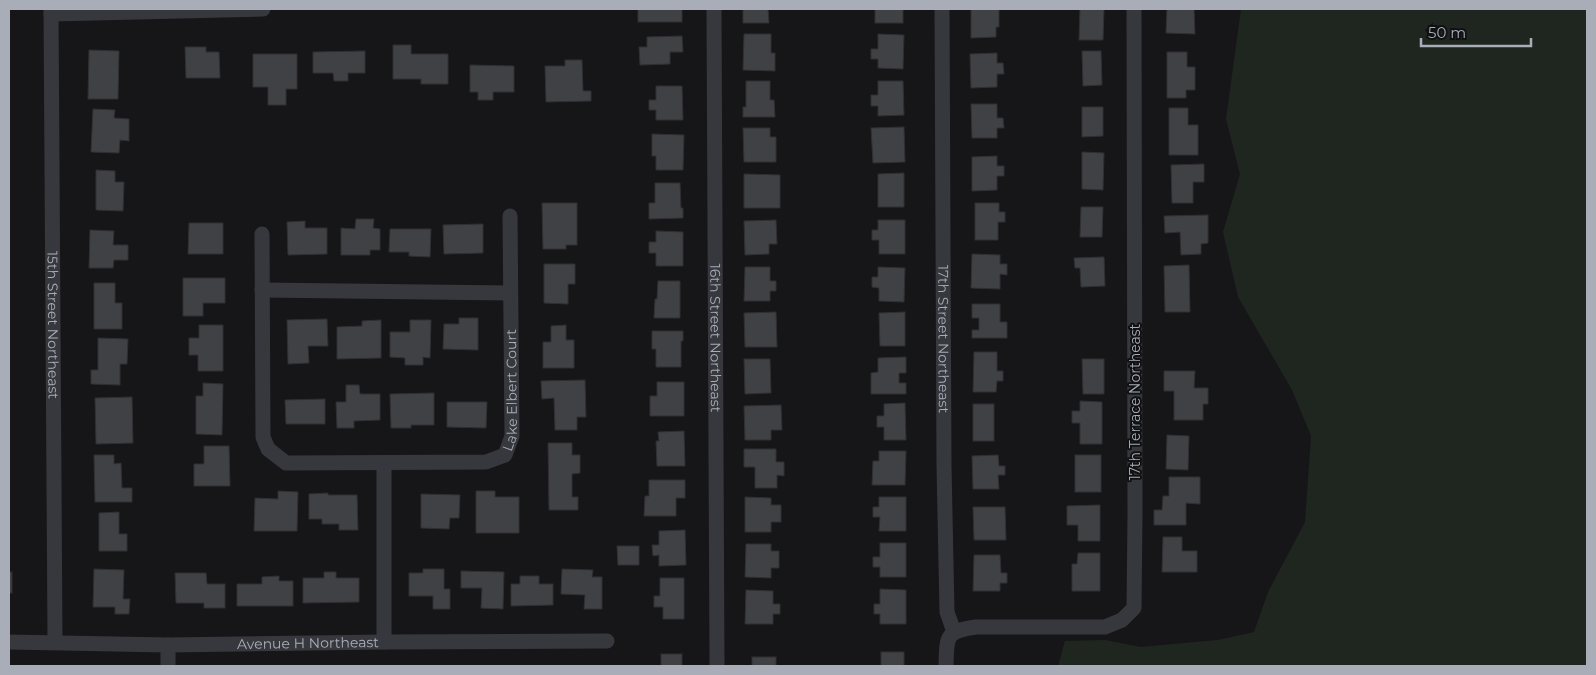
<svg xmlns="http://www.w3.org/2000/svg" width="1596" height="675" font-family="Montserrat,sans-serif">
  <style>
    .green { fill: #1e261f }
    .building { fill: #404145; stroke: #303034 }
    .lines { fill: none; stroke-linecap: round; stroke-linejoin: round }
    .minor { stroke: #37383d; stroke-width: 15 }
    .labels { text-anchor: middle; stroke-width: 4; stroke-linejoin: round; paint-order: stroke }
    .street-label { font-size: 14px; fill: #a8adb8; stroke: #111113 }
  </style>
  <rect width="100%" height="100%" fill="#161618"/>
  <path class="green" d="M1241,9H1587V666H1058L1065,641L1105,640L1141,647L1218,640L1254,632L1268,592L1305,522L1311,436L1292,390L1238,297L1223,232L1240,174L1226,119Z"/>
  <g class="building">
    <rect x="638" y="9" width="44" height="13"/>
    <path d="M743,9H775H768L769,23H743Z"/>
    <rect x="875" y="9" width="28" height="14"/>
    <path d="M971,9H999V27H996V37L971,38Z"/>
    <path d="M1080,9H1104L1103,40H1079Z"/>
    <path d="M1167,9H1194L1195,34L1166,33Z"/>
    <path d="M744,34H771V53H775V71L743,70Z"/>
    <path d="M878,34L904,35L903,69L878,68V59H871V49H878Z"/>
    <path d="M682,36L683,52H670V64L640,65L639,47H647V37Z"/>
    <path d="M393,45H411V54H448V84H421V79H393Z"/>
    <path d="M185,47H206V52H219L220,78H186Z"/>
    <path d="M89,50L119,51L118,99H88Z"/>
    <path d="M365,51V73H348V81H334L333,73H313V52Z"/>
    <path d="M1082,51H1101L1102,85L1083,86Z"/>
    <path d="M1167,52H1187V67H1195V90H1186V98H1167Z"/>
    <path d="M997,53V63H1003L1004,74H997V87L971,88L970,54Z"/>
    <path d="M253,54H297V89H286V105H268V87H253Z"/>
    <path d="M565,60H582L583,91H591V101L546,102L545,66H565Z"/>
    <path d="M470,65L514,66V92H493V100H478V92H470Z"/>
    <path d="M746,81H770V100H774L775,117H743V107H746Z"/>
    <path d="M878,81H903L904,115L878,116V106H871V95H878Z"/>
    <path d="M656,86H682L683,120H656V110H649V100H656Z"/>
    <path d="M971,104H997V118H1003L1004,128H997V138H972Z"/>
    <path d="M1082,107H1103V136L1082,137Z"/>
    <path d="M1169,108H1188V125H1198V155H1169Z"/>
    <path d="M93,109L115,110L114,118L129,119V141L120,140L119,153L91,152Z"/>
    <path d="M904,127L905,162L873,163L871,128Z"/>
    <path d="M743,128H770V137H776V162H744Z"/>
    <path d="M652,134L684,135L683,170H656V156H652Z"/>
    <path d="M1082,152L1104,153L1103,190L1082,189Z"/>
    <path d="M997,156V166H1004V176H997V190L972,191V157Z"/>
    <path d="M1204,164V182H1193V203H1172L1171,165Z"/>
    <path d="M96,170L115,171V182H124L123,211L96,210Z"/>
    <path d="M904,173V207H878V174Z"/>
    <path d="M744,174L780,175V208H744Z"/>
    <path d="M655,183H680L681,208H683V218L649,219V203H655Z"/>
    <path d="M542,203H577V245H566V249H543Z"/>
    <path d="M975,203H999V212H1005V222H998V240H975Z"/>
    <path d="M1081,207H1103L1102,237H1080Z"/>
    <path d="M1208,215V243L1201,244V254L1181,255L1180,232L1165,233L1164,216Z"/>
    <path d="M356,219H374L373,228L380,229V250H370V255H341V228L355,229Z"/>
    <path d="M776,220L777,244H769V254L745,255L744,221Z"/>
    <path d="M878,220H905V254H879V240H872V230H878Z"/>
    <path d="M305,221V228H327V254L288,255L287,222Z"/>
    <path d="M189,223H223V254H188Z"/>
    <path d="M483,224V253L444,254L443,225Z"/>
    <path d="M390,229H431L430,257L409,256V252H389Z"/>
    <path d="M90,230L114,231L113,245H128V260H114L113,268H89Z"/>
    <path d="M656,231L683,232V266H656V253H649V242H656Z"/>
    <path d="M972,254L1000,255V264H1007V275L1000,274V289L971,288Z"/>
    <path d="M1104,257L1105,286L1081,287L1080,268H1075L1074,258Z"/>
    <path d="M544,264H575V284H568V304L544,303Z"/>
    <path d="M1189,265L1190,312H1165L1164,266Z"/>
    <path d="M745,267H770V281H776V291H770V301H744Z"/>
    <path d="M878,267L905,268L904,302L879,301V288L872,287V277H878Z"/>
    <path d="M183,278H225V303H203V316H183Z"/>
    <path d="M658,281H680V318H654L655,299H657Z"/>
    <path d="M94,283H115V303H122V329H94Z"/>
    <path d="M972,304H1000V322H1007V338H972V330H979V318H972Z"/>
    <path d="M776,312L777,347H745L744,313Z"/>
    <path d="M905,312V346H880L879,313Z"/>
    <path d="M459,318H478V350L443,349L444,324H459Z"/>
    <path d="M327,319L328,346H308L309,363L288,364L287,320Z"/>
    <path d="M381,320V358L337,359V327L362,326V321Z"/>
    <path d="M410,320H431L430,358L423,357V365H405V358L390,357V332H410Z"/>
    <path d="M199,325H223V371H198V355H189V338H199Z"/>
    <path d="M566,325V340H574V368H543V342H551V326Z"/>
    <path d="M652,331H683V341H681V367H656V349H652Z"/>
    <path d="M98,338L128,339L127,364H120V385L91,384V370H98Z"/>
    <path d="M974,352H997V371H1003V381H997L996,392H973Z"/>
    <path d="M906,357V373H899V383H906V394H871V373L878,372V358Z"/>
    <path d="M744,359H770L771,393L745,394Z"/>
    <path d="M1082,359H1104V394H1083Z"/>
    <path d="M1164,371H1195L1194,388H1208V404H1203V420H1174V391H1164Z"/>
    <path d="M585,380L586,417H577V430H555L554,398L542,399L541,381Z"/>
    <path d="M657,382H684V416H650V396H657Z"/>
    <path d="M203,383L223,384L222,435L196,434V396H203Z"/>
    <path d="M346,385H359L360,394H380V420L354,421V428H337L336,402H346Z"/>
    <path d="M434,393V425H411V428H391L390,394Z"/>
    <path d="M132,397L133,443L96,444L95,398Z"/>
    <path d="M325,399V424H286L285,400Z"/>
    <path d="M1080,401L1102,402V444H1080V423H1072V411H1080Z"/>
    <path d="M447,402H487L486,428L447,427Z"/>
    <path d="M905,403L906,440H884V427H877V416H884V404Z"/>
    <rect x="973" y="404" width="21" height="37"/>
    <path d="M781,405L782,430H771V440H745L744,406Z"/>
    <path d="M684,431L685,466H657L656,441H659L658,432Z"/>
    <path d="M1167,435L1189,436L1188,470L1166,469Z"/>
    <path d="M548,443H572V455H580V473L572,474V497H578V510H549Z"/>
    <path d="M204,446H229L230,486H194V464H204Z"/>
    <path d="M744,449H776V462H784V476L777,475V488H755V467H744Z"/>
    <path d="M879,451H906L905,485H872L873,461H879Z"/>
    <path d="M94,455H114V464L121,463L122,488H132V502H95Z"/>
    <path d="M998,455L999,466H1005V475H998L999,489H973L972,456Z"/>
    <rect x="1075" y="455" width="26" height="37"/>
    <path d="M1169,477H1200V504L1186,503V525H1154V510H1162L1163,496H1169Z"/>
    <path d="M649,480H685V498H676V516H644L645,496H649Z"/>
    <path d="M278,491L298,492L297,531H254L255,498L278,499Z"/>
    <path d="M476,491H495V497H519V533H476Z"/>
    <path d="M328,493V495H357L358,530H339V524H322V519H309V494Z"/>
    <path d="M421,494L460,495L459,518H450L449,529L421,528Z"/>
    <path d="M745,497L771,498V505H781V522H771V532H745Z"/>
    <path d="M879,497H906V531H879L880,517H873V507H879Z"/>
    <path d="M1100,505V541H1078V525H1067V506Z"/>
    <path d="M973,507H1005L1006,540H974Z"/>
    <path d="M119,512V534H127V551H99V513Z"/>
    <path d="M685,530L686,565L659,566V555L653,556L652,545H659V531Z"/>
    <path d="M1163,537H1182V551H1197V572H1162Z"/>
    <path d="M880,543H906V577H880V567H873V557H880Z"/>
    <path d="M746,544H771V551H779V568H771V578L745,577Z"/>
    <path d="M617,546H639V565H618Z"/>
    <path d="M1078,553H1100V591H1072V564H1077Z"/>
    <path d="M974,555H1000L1001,573H1007V583H1000V591H973Z"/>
    <path d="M94,569L124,570L123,599H130L129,614H115V607H93Z"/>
    <path d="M423,569H444V589H450V609H433V596H409V573H423Z"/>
    <path d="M562,569L593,570L592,577H602V609H584L585,595L561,594Z"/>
    <path d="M461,571L504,572L503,609L481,608L482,588H461Z"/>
    <rect x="9" y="572" width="3" height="21"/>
    <path d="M324,572H336V578H359V602L303,603V578H324Z"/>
    <path d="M175,573H206L207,584H225V608H204V603H176Z"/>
    <path d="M279,576V581H293V606H237V584H262V577Z"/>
    <path d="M520,576H539V584H553V605L511,606V584H520Z"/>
    <path d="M660,578H684V619H663V607H654V596H660Z"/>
    <path d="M880,589L906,590V624H880V614H874V604H880Z"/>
    <path d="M746,590L773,591V604H780V614H773V624H745Z"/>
    <rect x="881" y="652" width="23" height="14"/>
    <rect x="661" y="654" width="21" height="12"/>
    <rect x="752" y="657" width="24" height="9"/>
  </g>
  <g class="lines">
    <g class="minor">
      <path id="s1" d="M51,9L55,642"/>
      <path id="s2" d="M714,9L717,666"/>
      <path id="s3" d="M942,9L944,465L947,612L954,632"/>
      <path d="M51,14L263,9"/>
      <path id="s4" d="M262,234L263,437L268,449L286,463L486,462L505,455L512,436L510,216"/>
      <path d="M262,290L510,293"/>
      <path d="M384,463V642"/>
      <path id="s5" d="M9,642L168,645L384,642L607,641"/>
      <path d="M168,645V666"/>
      <path d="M946,666C947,638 944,631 976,627H1105L1122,620L1134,608L1135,514L1134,9"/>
    </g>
  </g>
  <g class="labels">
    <g class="street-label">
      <text dy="5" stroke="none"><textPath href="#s1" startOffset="316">15th Street Northeast</textPath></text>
      <text dy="5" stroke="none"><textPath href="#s2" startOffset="329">16th Street Northeast</textPath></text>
      <text dy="5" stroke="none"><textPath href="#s3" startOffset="330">17th Street Northeast</textPath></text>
      <text dy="5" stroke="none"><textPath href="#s4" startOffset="525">Lake Elbert Court</textPath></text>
      <text transform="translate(1135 402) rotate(-90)" y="5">17th Terrace Northeast</text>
      <text dy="5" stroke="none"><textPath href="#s5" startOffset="299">Avenue H Northeast</textPath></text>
    </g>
  </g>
  <rect width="1596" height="675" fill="none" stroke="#a8adb8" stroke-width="20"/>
  <path d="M1421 38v8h110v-8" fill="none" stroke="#a8adb8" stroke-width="2.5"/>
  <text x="1428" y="38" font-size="15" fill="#a8adb8" stroke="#111113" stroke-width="4" paint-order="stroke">50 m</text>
</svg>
